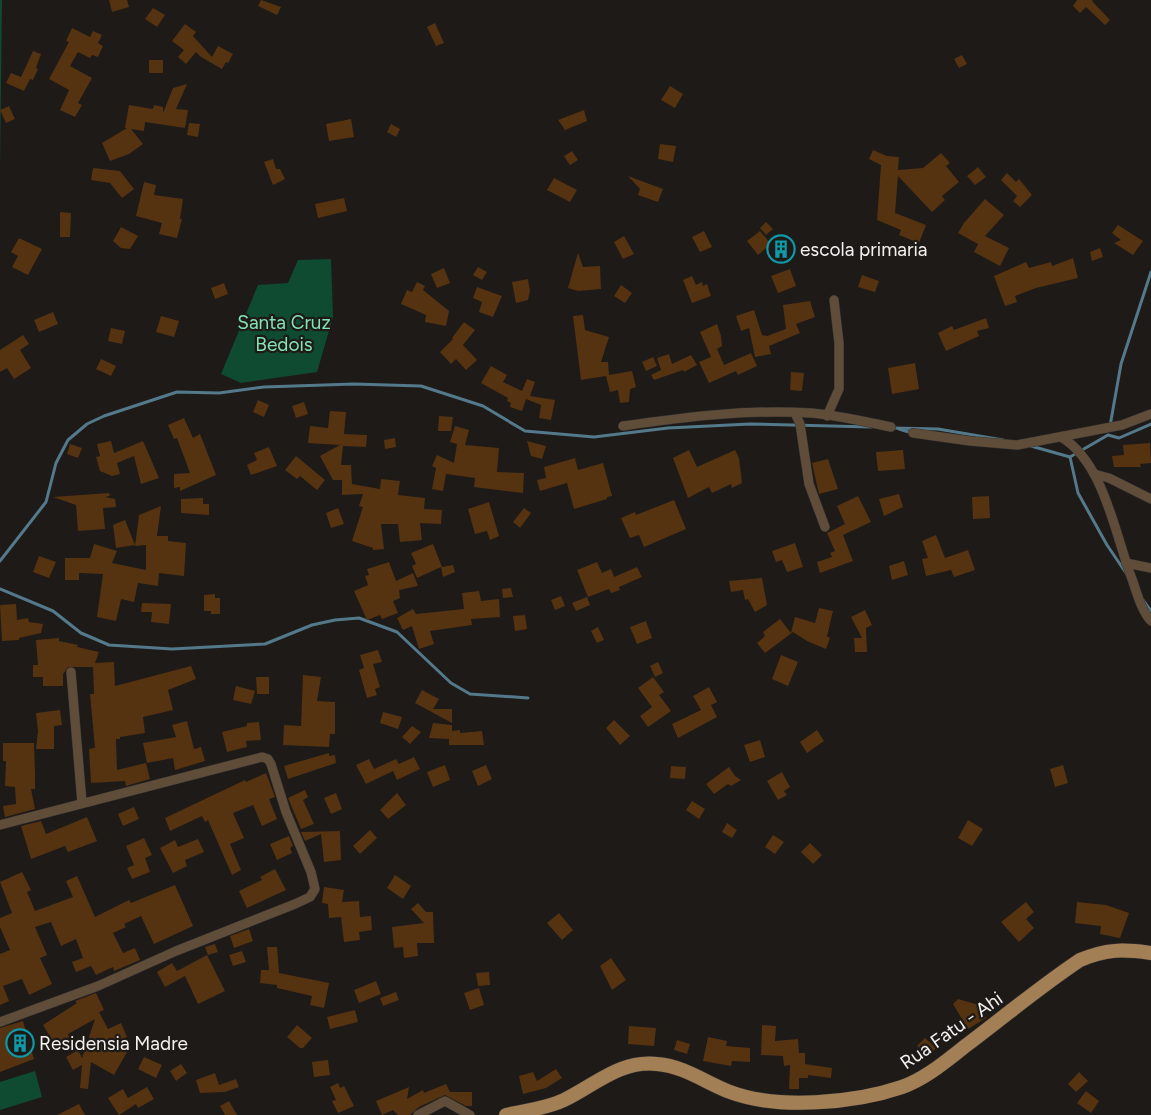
<svg xmlns="http://www.w3.org/2000/svg" width="1151" height="1115" font-family="Figtree,sans-serif">
  <style>
    .green { fill: #0f4b31 }
    .lines { fill: none; stroke-linecap: round; stroke-linejoin: round }
    .stream { stroke: #53798a; stroke-width: 3 }
    .building { fill: #553210 }
    .street-casing { stroke: #373432; stroke-width: 10 }
    .primary-casing { stroke: #373432; stroke-width: 15 }
    .street { stroke: #5f4d39; stroke-width: 9 }
    .primary { stroke: #a37f55; stroke-width: 14 }
    .labels { text-anchor: middle; stroke-width: 4.5; stroke-linejoin: round; paint-order: stroke }
    .poi-label { font-size: 19px; fill: #f4f1ef; stroke: #1d1a18; text-anchor: start }
    .park-label { font-size: 19px; fill: #83e3b2; stroke: #1d1a18 }
    .street-label { font-size: 19px; fill: #f4f1ef; stroke: #1d1a18 }
  </style>
  <rect width="100%" height="100%" fill="#1d1a18"/>
  <g class="green">
    <path d="M0,0H2L0,168Z"/>
    <path d="M331,259L333,317L317,372L241,383L221,374L258,285L288,283L298,260Z"/>
    <path d="M35,1071L42,1097L0,1110V1082Z"/>
  </g>
  <g class="lines">
    <g class="stream">
      <path d="M1110,426L1121,364L1151,272"/>
      <path d="M892,428L938,429L1003,440"/>
      <path d="M899,429L912,433"/>
      <path d="M1031,446L1070,457L1108,435L1119,438L1151,424"/>
      <path d="M1070,457L1078,493L1107,545L1128,576"/>
      <path d="M0,561L46,502L56,463L68,440L87,424L104,416L177,392L219,393L264,387L354,384L421,386L483,406L525,431L594,437L668,428L750,424L871,427"/>
      <path d="M0,589L53,611L81,633L109,645L172,649L265,644L312,625L335,620L359,618L397,632L451,683L470,694L528,698"/>
      <path d="M1143,600L1151,611"/>
    </g>
  </g>
  <g class="building">
    <path d="M109,0H127L129,7L112,12Z"/>
    <path d="M261,0L281,7L277,15L258,6Z"/>
    <path d="M1077,0H1093L1092,1L1110,20L1105,25L1086,7L1080,13L1073,6Z"/>
    <path d="M153,8L165,15L157,27L145,19Z"/>
    <path d="M435,23L444,43L436,46L427,27Z"/>
    <path d="M185,24L196,32L193,36L212,57L218,46L233,54L228,63L226,62L222,69L201,57L196,52L186,64L178,57L184,50L172,41Z"/>
    <path d="M72,28L90,37L93,31L102,35L98,43L103,46L98,57L92,55L90,58L78,52L70,66L92,78L78,103L82,105L75,117L60,110L69,90L49,79L69,42L66,41Z"/>
    <path d="M33,51L41,54L36,68L38,69L33,80L30,79L24,91L6,83L11,73L21,77Z"/>
    <path d="M962,55L967,64L959,68L954,59Z"/>
    <rect x="149" y="60" width="14" height="13"/>
    <path d="M187,84L176,109L188,110L185,128L145,122L144,131L131,129L143,144L129,154L110,161L102,143L127,128H125L129,105L153,109L154,105L163,107V113L173,88Z"/>
    <path d="M670,86L683,94L675,108L661,100Z"/>
    <path d="M9,106L15,119L6,123L0,110Z"/>
    <path d="M584,110L587,121L565,130L558,120Z"/>
    <path d="M351,119L354,137L329,141L326,124Z"/>
    <path d="M189,123L200,124L198,137L187,135Z"/>
    <path d="M391,124L400,129L396,137L387,132Z"/>
    <path d="M660,144L676,146L673,162L658,159Z"/>
    <path d="M873,150L887,156L899,157L898,170L923,168L941,153L950,163L946,166L959,182L942,196L945,200L932,212L898,176L895,213L926,225L919,243L899,235L901,230L877,220L881,165L869,159Z"/>
    <path d="M572,151L578,160L570,165L564,156Z"/>
    <path d="M273,159L276,169H280L285,179L273,185L264,162Z"/>
    <path d="M978,167L986,177L975,185L967,176Z"/>
    <path d="M93,168L120,171L134,189L122,198L110,183L91,180Z"/>
    <path d="M1007,173L1016,182L1019,179L1032,195L1020,207L1013,201L1017,196L1001,180Z"/>
    <path d="M628,176L663,189L658,202L638,195L640,189Z"/>
    <path d="M554,178L577,190L570,202L547,190Z"/>
    <path d="M144,182L156,185L154,195L183,199L180,219H182L177,238L159,234L162,223L136,216Z"/>
    <path d="M344,198L347,211L318,218L315,204Z"/>
    <path d="M985,199L1004,215L985,236L1009,248L1000,266L974,252L978,244L958,233L964,223Z"/>
    <path d="M60,212L71,213L70,237H60Z"/>
    <path d="M766,222L773,229L766,235L760,228Z"/>
    <path d="M1118,225L1143,241L1133,255L1114,243L1121,240L1112,233Z"/>
    <path d="M121,227L138,236L130,249L121,248L113,241Z"/>
    <path d="M704,231L712,247L700,252L692,237Z"/>
    <path d="M760,231L771,244L758,255L747,241Z"/>
    <path d="M624,236L634,254L623,259L614,242Z"/>
    <path d="M19,238L42,249L28,275L12,267L18,256L11,252Z"/>
    <path d="M1100,248L1103,257L1092,261L1090,252Z"/>
    <path d="M578,253L583,267L600,266L601,289L578,291L568,288Z"/>
    <path d="M1073,258L1078,278L1036,288L1015,296L1017,302L1005,306L994,276L1026,262L1029,268L1051,262L1052,266Z"/>
    <path d="M478,267L487,272L482,280L473,275Z"/>
    <path d="M444,268L450,283L437,288L431,274Z"/>
    <path d="M790,269L796,286L778,293L771,276Z"/>
    <path d="M862,275L879,281L875,292L858,287Z"/>
    <path d="M692,276L696,285L702,282L703,286L707,284L711,296L692,303L683,280Z"/>
    <path d="M528,279L530,291L528,300L516,303L512,282Z"/>
    <path d="M417,282L425,286L423,290L449,311L446,326L425,322L426,315L401,304L407,290L412,292Z"/>
    <path d="M224,283L228,294L215,299L211,288Z"/>
    <path d="M621,285L632,293L625,303L614,296Z"/>
    <path d="M477,287L502,296L493,317L479,312L482,302L473,298Z"/>
    <path d="M810,301L815,317L796,324L800,333L769,346L771,354L755,357L749,328L741,331L736,316L754,310L762,335L767,336L786,329L783,305Z"/>
    <path d="M53,312L58,324L39,332L34,320Z"/>
    <path d="M583,315L585,330L609,337L601,362H608L609,375L632,371L636,387L630,389L629,402L620,403L618,390L610,392L606,376L581,380L573,316Z"/>
    <path d="M161,316L179,321L174,337L156,332Z"/>
    <path d="M986,318L989,328L977,331L979,336L946,351L938,333L952,326L954,330Z"/>
    <path d="M464,322L475,330L463,345L477,360L466,370L456,359L451,364L440,352L453,339L452,338Z"/>
    <path d="M717,324L721,336L722,346L717,349L724,365L751,353L757,366L738,375L736,371L709,383L699,362L711,357L700,332Z"/>
    <path d="M111,328L125,331L122,344L108,341Z"/>
    <path d="M23,335L29,344L20,350L31,368L14,379L7,368L0,372V350Z"/>
    <path d="M669,354L672,364L691,355L697,365L684,372L683,370L654,380L651,375L661,370L657,358Z"/>
    <path d="M653,357L657,366L646,371L642,362Z"/>
    <path d="M101,359L116,366L111,376L96,369Z"/>
    <path d="M915,363L919,389L892,394L888,368Z"/>
    <path d="M491,366L507,375L503,382L522,391L527,379L535,382L530,396L555,400L551,420L539,418L541,405L526,399L522,411L510,407L511,403L507,401L508,398L481,383Z"/>
    <path d="M791,372L804,373L802,391L790,390Z"/>
    <path d="M258,400L269,405L264,417L253,412Z"/>
    <path d="M304,402L308,414L296,418L292,406Z"/>
    <path d="M330,411L346,412L344,434L367,435L366,447L343,446L341,465H351L352,484L380,489L381,479L400,481L398,495L425,498L424,509L442,510L441,524L420,523L422,540L400,542L398,524H381L384,549L373,550V548L352,541L363,507L359,506L363,494L342,495V480H333L320,456L340,445L308,443L310,426L328,428Z"/>
    <path d="M439,416L453,417L451,431H438Z"/>
    <path d="M184,418L193,438L200,434L216,475L180,491V487L174,488V474L190,473L177,438L174,439L168,425Z"/>
    <path d="M455,426L469,430L465,445L499,448L497,472L524,473L523,493L474,487L475,478L446,474L443,491L432,489L436,468L432,466L437,455L454,463L457,444L450,442Z"/>
    <path d="M395,438L396,447L385,449L384,440Z"/>
    <path d="M111,441L114,453L143,441L159,478L141,484L134,456L117,463L120,474L112,476L100,471L96,457L100,456L97,444Z"/>
    <path d="M527,441L546,446L542,459L531,456Z"/>
    <path d="M1150,443L1151,463L1140,464L1141,467H1114L1112,456L1124,455L1123,445Z"/>
    <path d="M70,444L82,448L78,458L67,454Z"/>
    <path d="M269,447L277,466L251,475L247,465L257,460L254,453Z"/>
    <path d="M689,450L697,467L735,450L739,458L742,483L732,488L731,484L712,493L709,487L688,498L673,458Z"/>
    <path d="M903,450L905,469L878,471L876,452Z"/>
    <path d="M296,456L325,480L317,490L300,476L297,479L285,470Z"/>
    <path d="M575,458L578,470L603,463L612,496L607,497V499L574,509L567,483L540,491L537,480L546,478L544,467Z"/>
    <path d="M828,459L838,489L819,494L812,463Z"/>
    <path d="M109,493L110,496L105,497L115,499L116,507L103,508L105,529L78,531L76,505L53,497Z"/>
    <path d="M899,494L903,507L884,516L879,499Z"/>
    <path d="M858,496L871,522L843,535L853,561L820,573L817,562L832,557L830,553L835,551L827,533L845,524L837,506Z"/>
    <path d="M989,496L990,518L973,519L972,497Z"/>
    <path d="M203,498V504H209V515L181,513V499Z"/>
    <path d="M674,500L686,529L644,547L639,535L630,538L621,518L635,512L636,515Z"/>
    <path d="M489,502L499,536L490,540L487,531L475,534L468,509Z"/>
    <path d="M161,506L157,536H168V541L186,543L184,576L159,573L158,586L138,583L134,602L121,599L116,621L97,617L103,574L79,573V580H65V558H90L94,544L117,551L112,563L146,570V545L135,546L139,515Z"/>
    <path d="M338,508L344,524L331,528L326,513Z"/>
    <path d="M524,508L531,513L520,528L513,522Z"/>
    <path d="M125,520L135,545L116,548L113,525Z"/>
    <path d="M936,535L945,558L968,550L975,570L954,577L951,570L926,576L922,559L928,558L922,541Z"/>
    <path d="M795,543L803,567L787,572L782,560L776,562L772,551Z"/>
    <path d="M433,544L442,567L453,565L455,572L443,577L441,567L417,578L412,566L416,564L411,553Z"/>
    <path d="M39,556L56,562L49,578L33,572Z"/>
    <path d="M904,561L908,575L892,580L889,566Z"/>
    <path d="M389,562L396,581L413,573L418,586L399,590L400,598L393,601L398,613L382,619L380,615L367,620L354,591L368,585L365,576L369,575L367,569Z"/>
    <path d="M597,562L602,573L611,569L614,577L637,567L642,577L619,587L620,590L611,593L609,589L588,597L577,570Z"/>
    <path d="M762,578L767,605L755,612L748,599L745,600L743,590L731,592L729,581Z"/>
    <path d="M511,588L513,597L503,598L502,589Z"/>
    <path d="M479,591L481,601L499,599L500,617L471,619L472,625L430,631L434,644L419,649L412,626L403,630L397,618L413,609L416,614L464,609L462,593Z"/>
    <path d="M215,594V598H220V614H211V611H204V595Z"/>
    <path d="M561,596L565,606L555,610L551,600Z"/>
    <path d="M587,597L590,605L576,611L572,603Z"/>
    <path d="M142,603L171,604L169,624L151,622L152,612H141Z"/>
    <path d="M16,604L17,620L28,618L29,622L43,624L41,633L19,638V640L2,641L0,605Z"/>
    <path d="M819,608L833,611L827,636L830,638L826,649L807,641L793,632L765,653L757,643L765,636L763,632L780,619L791,633L795,617L815,623Z"/>
    <path d="M865,610L872,625L866,628L867,652H855L854,638H862L851,617Z"/>
    <path d="M525,615L527,629L515,631L513,616Z"/>
    <path d="M646,621L652,638L637,644L630,627Z"/>
    <path d="M598,627L604,640L597,643L591,631Z"/>
    <path d="M59,638V641L78,645L77,647L99,652L95,663L114,662L115,686L191,666L196,679L168,690L173,710L143,717L145,733L120,737V739H116L117,770L146,763L150,779L126,786L125,781L91,783L89,749L95,748L90,694H94L93,667H68L63,674V686H43V677H33V665H38L36,640Z"/>
    <path d="M378,650L382,662L373,664L380,687L375,689L377,695L367,698L359,670L364,668L360,655Z"/>
    <path d="M781,655L798,662L788,686L772,679Z"/>
    <path d="M658,662L663,673L655,677L650,666Z"/>
    <path d="M303,675L321,677L317,701L335,702V734H330L329,747L283,745L284,725L301,726Z"/>
    <path d="M256,677H269V694H257Z"/>
    <path d="M653,677L664,692L659,695L671,711L648,727L640,716L652,707L638,688Z"/>
    <path d="M236,686L255,691L251,704L233,700Z"/>
    <path d="M709,687L717,702L711,705L717,717L678,738L672,724L701,710L693,696Z"/>
    <path d="M422,690L439,699L433,709H452V723L415,703Z"/>
    <path d="M60,710L62,725L54,726V749H36L38,731L36,713Z"/>
    <path d="M383,712L402,717L398,729L380,723Z"/>
    <path d="M614,720L630,736L620,745L606,728Z"/>
    <path d="M187,721L194,749L201,747L205,761L175,770L173,758L147,763L143,743L176,737L172,725Z"/>
    <path d="M259,722L261,740L246,741L247,747L227,752L222,732L247,726V723Z"/>
    <path d="M433,723L452,725V731L460,730V733L482,731L484,745H449V739L429,738Z"/>
    <path d="M412,726L421,732L410,744L402,737Z"/>
    <path d="M817,730L824,741L807,753L800,742Z"/>
    <path d="M760,740L765,757L750,762L744,745Z"/>
    <path d="M3,743H34L35,773V789H31L35,809L5,817L3,806L16,804L15,787L5,786L6,761H3Z"/>
    <path d="M329,753V756L335,755L336,763L288,779L284,766Z"/>
    <path d="M414,757L420,769L397,780L393,771L366,784L356,765L369,759L374,769L396,759L399,764Z"/>
    <path d="M445,765L450,780L433,787L427,772Z"/>
    <path d="M486,765L492,779L478,786L472,771Z"/>
    <path d="M1063,765L1068,783L1055,787L1050,769Z"/>
    <path d="M671,766L686,767L685,779L670,778Z"/>
    <path d="M729,767L735,776L741,780L731,786L728,784L714,794L706,784Z"/>
    <path d="M782,772L790,787L784,791L787,795L778,800L767,781Z"/>
    <path d="M266,773L275,797L269,799L277,819L262,826L253,805L233,813L244,838L230,844L241,870L232,875L208,820L205,822L202,816L170,831L165,818L245,780L246,782Z"/>
    <path d="M305,790L308,797L303,800L314,824L301,829L288,798Z"/>
    <path d="M336,793L342,809L331,814L324,798Z"/>
    <path d="M397,793L406,805L388,819L380,810Z"/>
    <path d="M692,801L705,809L699,819L686,810Z"/>
    <path d="M134,807L139,819L123,826L118,814Z"/>
    <path d="M87,817L97,841L68,852L65,846L31,859L21,826L41,821L46,834Z"/>
    <path d="M968,820L983,829L972,846L958,838Z"/>
    <path d="M727,823L737,830L732,838L722,832Z"/>
    <path d="M370,830L377,838L360,854L353,846Z"/>
    <path d="M340,831L341,860L324,862L321,834L305,841L301,832Z"/>
    <path d="M773,835L784,842L775,854L765,847Z"/>
    <path d="M289,836L293,846L290,848L292,853L277,860L270,844Z"/>
    <path d="M144,838L152,855L145,858L150,872L132,879L127,868L134,865L126,846Z"/>
    <path d="M198,839L204,852L185,860L187,866L173,873L160,848L175,840L178,847Z"/>
    <path d="M810,843L822,855L813,864L801,852Z"/>
    <path d="M275,869L286,890L247,908L239,891L262,880L260,877Z"/>
    <path d="M22,872L31,890L27,892L35,911L73,897L66,881L77,876L95,917L129,900L131,903L175,885L193,926L154,944L141,916L124,924L126,927L113,933L123,953L135,948L140,960L114,971L113,967L96,975L91,966L76,972L72,962L83,958L76,939L61,946L51,922L35,927L47,955L40,958L52,984L29,995L22,979L3,986L9,1001L0,1005V954L10,950L0,927V918L12,913L0,882Z"/>
    <path d="M395,875L411,886L403,899L387,888Z"/>
    <path d="M324,887L344,890L342,902L359,901L360,917L371,916L372,930L359,932L360,940L344,942L341,917L329,918L328,904L322,903Z"/>
    <path d="M1026,902L1034,912L1026,919L1034,928L1019,942L1001,922Z"/>
    <path d="M1077,902L1106,905L1129,913L1120,938L1100,934L1101,926L1075,923Z"/>
    <path d="M418,903L426,912H433L434,943H417L418,956L404,958L403,947L394,948L392,927L424,923L411,909Z"/>
    <path d="M559,913L573,930L562,940L547,923Z"/>
    <path d="M249,929L253,941L234,948L230,936Z"/>
    <path d="M215,944L218,952L208,955L205,947Z"/>
    <path d="M267,947H277L279,973L329,983L324,1008L310,1005L312,996L277,988V985L260,983L261,970H269Z"/>
    <path d="M242,951L246,962L233,966L229,955Z"/>
    <path d="M207,955L225,991L198,1004L185,976L165,987L157,972L172,963L177,971Z"/>
    <path d="M611,958L626,980L612,990L600,966Z"/>
    <path d="M489,972L490,985L478,986L476,973Z"/>
    <path d="M376,981L381,994L359,1003L354,990Z"/>
    <path d="M479,988L484,1005L470,1010L464,993Z"/>
    <path d="M396,992L399,1000L383,1006L380,998Z"/>
    <path d="M96,993L104,1010L99,1012L108,1029L121,1023L127,1037L118,1041L110,1040L114,1042L111,1044L127,1052L114,1075L91,1062L88,1089L80,1088L82,1065L73,1070L66,1057L78,1050L82,1058L95,1019L68,1034L69,1037L56,1046L43,1025L77,1003L75,1001Z"/>
    <path d="M958,999L979,1005L986,1018L968,1029L953,1004Z"/>
    <path d="M355,1010L358,1022L330,1029L327,1017Z"/>
    <path d="M23,1021L34,1059L0,1072V1028Z"/>
    <path d="M297,1025L312,1038L303,1048H300L287,1037Z"/>
    <path d="M762,1025L776,1026L775,1041L798,1039L799,1053H805V1064L832,1068L831,1078L808,1075V1078H799V1089H789L790,1065L784,1066L783,1056L761,1055Z"/>
    <path d="M629,1026L656,1028L654,1046L628,1044Z"/>
    <path d="M708,1037L727,1041L726,1046L750,1048V1062L732,1061L731,1066L703,1061Z"/>
    <path d="M925,1038L936,1048L929,1056L917,1046Z"/>
    <path d="M677,1040L690,1044L687,1054L674,1050Z"/>
    <path d="M144,1057L162,1065L156,1078L138,1069Z"/>
    <path d="M328,1060L330,1075L314,1077L312,1062Z"/>
    <path d="M181,1064L187,1073L176,1081L170,1071Z"/>
    <path d="M556,1069L562,1078L546,1088L523,1094L519,1076L533,1072L537,1081Z"/>
    <path d="M1079,1072L1088,1081L1076,1092L1068,1084Z"/>
    <path d="M215,1073L219,1085L236,1079L239,1087L225,1092L200,1093L196,1080Z"/>
    <path d="M338,1083L340,1088L344,1086L354,1106L338,1113L332,1101L336,1100L330,1087Z"/>
    <path d="M446,1084L450,1092H472V1106H466L445,1095L419,1107L410,1115H398L393,1110L382,1115L376,1101L409,1087L407,1099L423,1090L424,1093Z"/>
    <path d="M147,1087L154,1099L138,1108L136,1104L119,1115L108,1098L123,1089L128,1098Z"/>
    <path d="M1086,1091L1099,1101L1091,1113L1077,1103Z"/>
    <path d="M229,1101L237,1115H225L220,1106Z"/>
    <path d="M79,1104L85,1115H57Z"/>
  </g>
  <g class="lines">
    <g class="street-casing">
      <g id="street">
        <path d="M795,413L800,424L809,484L825,527"/>
        <path d="M827,416L839,389V343L834,300"/>
        <path d="M623,426C685,417 749,409 811,413C838,415 865,422 891,427"/>
        <path d="M913,433L970,441L1017,445L1122,425L1151,414"/>
        <path d="M1061,437C1104,462 1115,535 1132,579C1137,593 1141,610 1151,621"/>
        <path d="M1094,474L1109,478L1151,499"/>
        <path d="M1126,563L1151,568"/>
        <path d="M71,672L82,803"/>
        <path d="M0,825L262,757L268,759L271,764L286,812L311,872L315,889L310,897L295,904L176,951L98,986L0,1022"/>
        <path d="M418,1115L445,1101L470,1115"/>
      </g>
    </g>
    <g class="primary-casing">
      <path id="primary" d="M506,1115C526,1110 545,1109 564,1100C595,1085 620,1060 657,1064C684,1066 706,1083 730,1092C778,1110 855,1103 902,1087C927,1078 947,1060 968,1044C1005,1016 1041,986 1080,960C1107,949 1122,949 1151,953"/>
    </g>
    <use href="#street" class="street"/>
    <use href="#primary" class="primary"/>
  </g>
  <defs>
    <g id="building-ring" transform="scale(1.4375)"><circle r="9.5" fill="#1d1a18" stroke="#0f9aa8" stroke-width="1.5"/><path d="M-4-6H4V6H1V3H-1V6H-4ZM-2.5-4.3h1.7v1.8h-1.7ZM.8-4.3h1.7v1.8H.8ZM-2.5-1h1.7V.8h-1.7ZM.8-1h1.7V.8H.8Z" fill="#0f9aa8"/></g>
  </defs>
  <g fill-rule="evenodd">
    <use href="#building-ring" x="781" y="249"/>
    <use href="#building-ring" x="20" y="1043"/>
  </g>
  <g class="labels">
    <g class="poi-label">
      <text x="800" y="256">escola primaria</text>
      <text x="39" y="1050">Residensia Madre</text>
    </g>
    <g class="park-label">
      <text x="284" y="329">Santa Cruz<tspan x="284" dy="22">Bedois</tspan></text>
    </g>
    <g class="street-label">
      <text transform="translate(951 1030) rotate(-35)" y="7">Rua Fatu - Ahi</text>
    </g>
  </g>
</svg>
